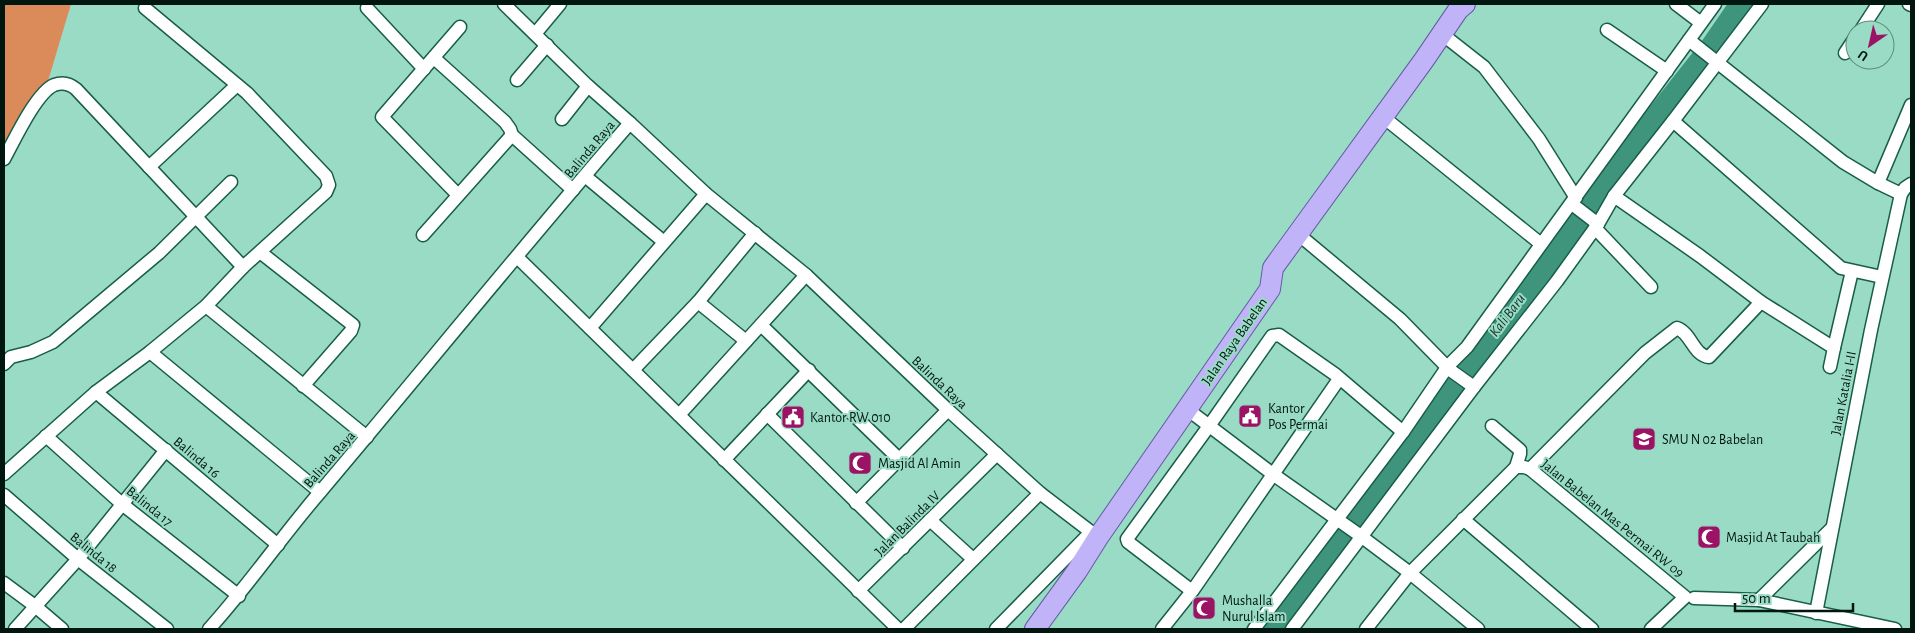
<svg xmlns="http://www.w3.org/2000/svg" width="1915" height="633" font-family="'Alegreya Sans',sans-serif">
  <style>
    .green { fill: #db8a5a }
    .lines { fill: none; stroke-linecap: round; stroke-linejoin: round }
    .river { stroke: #3e957c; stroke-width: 29 }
    .minor-casing { stroke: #175d4a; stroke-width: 15 }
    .primary-casing { stroke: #635ba3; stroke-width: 22 }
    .minor { stroke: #fff; stroke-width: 12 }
    .primary { stroke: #c1b3f8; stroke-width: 20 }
    .labels { text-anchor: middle; stroke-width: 4; stroke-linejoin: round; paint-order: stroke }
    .street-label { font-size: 14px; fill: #00160f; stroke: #99dbc4 }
    .poi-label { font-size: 14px; fill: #00160f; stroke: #99dbc4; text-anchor: start }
    .water-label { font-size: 15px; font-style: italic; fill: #163129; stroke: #99dbc4 }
  </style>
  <rect width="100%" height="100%" fill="#99dbc4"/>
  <path class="green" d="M4,4H71L45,91L4,162Z"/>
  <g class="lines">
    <path class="river" d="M1273,629L1562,241L1714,49L1745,4"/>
    <g class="minor-casing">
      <g id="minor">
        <path d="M504,4L588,86L630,123"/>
        <path d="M1676,4L1701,23"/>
        <path d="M1909,4L1911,5"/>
        <path d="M367,8L424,69"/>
        <path d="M1607,30L1667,71"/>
        <path d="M1861,30L1878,4"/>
        <path d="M535,34L560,4"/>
        <path d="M1442,34L1484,67L1539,139L1576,198"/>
        <path d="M1689,40L1843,162L1878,183L1901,194"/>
        <path d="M1845,53L1855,38"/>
        <path d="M434,58L505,122L510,129L512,135L573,190"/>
        <path d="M517,80L547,45"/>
        <path d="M1382,116L1541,244"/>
        <path d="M562,119L588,86"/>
        <path d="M1673,121L1841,268L1882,277"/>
        <path d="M4,159C14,141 36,93 54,85C62,82 70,84 76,89L243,267"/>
        <path d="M149,167L237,85"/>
        <path d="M585,176L664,242"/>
        <path d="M1878,183L1911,105"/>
        <path d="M458,195L382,117L460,27"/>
        <path d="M1614,196L1700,256L1761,302L1834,348L1830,367"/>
        <path d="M1572,204L1598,224"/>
        <path d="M1595,228L1651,287"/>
        <path d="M1298,234L1400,319L1450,370L1474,387"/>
        <path d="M423,235L512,135"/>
        <path d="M260,252L353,325L351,331L303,386"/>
        <path d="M517,257L898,629"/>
        <path d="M698,302L746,341"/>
        <path d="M206,306L367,437"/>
        <path d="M761,325L899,459"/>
        <path d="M590,328L706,194"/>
        <path d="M1834,348L1852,271"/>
        <path d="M150,352L320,492"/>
        <path d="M4,364L11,357L31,352L53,342L159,253L231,182"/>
        <path d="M633,370L698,302L755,233"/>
        <path d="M96,392L278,545"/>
        <path d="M1187,409L1274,475L1358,534L1410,573L1478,629"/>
        <path d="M767,414L903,548"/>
        <path d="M679,415L806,275"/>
        <path d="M1492,426L1520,450V454L1516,467"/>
        <path d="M46,436L122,504L239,596"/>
        <path d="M724,460L809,370"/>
        <path d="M1530,469L1645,353L1677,328C1691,333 1694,356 1709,357L1761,302"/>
        <path d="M4,474L96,392L150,352L206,306L243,267L326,192L329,185L326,176L247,93L145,8"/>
        <path d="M4,495L78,559L167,629"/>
        <path d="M856,503L948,410"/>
        <path d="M1463,519L1592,629"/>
        <path d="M930,520L973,559"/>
        <path d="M4,583L35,606L62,629"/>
        <path d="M858,591L997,454"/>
        <path d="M1192,591L1128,542L1127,539L1209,426L1272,336L1279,335L1336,375L1403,432"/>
        <path d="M1694,598L1759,600L1895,629"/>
        <path d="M1759,600L1832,528"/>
        <path d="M1816,613L1871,330L1901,194L1905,188L1911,184"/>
        <path d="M15,629L78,559L166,450"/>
        <path d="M209,629C249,585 282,536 321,491C424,369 525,244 630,123L706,194L806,275L948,410L1040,493L1091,532L1099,536"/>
        <path d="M904,629L1040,493"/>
        <path d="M996,629L1091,532"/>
        <path d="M1162,629L1193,590L1339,379"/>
        <path d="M1254,629L1403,432L1448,366L1467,347L1715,4"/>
        <path d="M1292,629L1474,387L1557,281L1598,224L1614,196L1673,121L1762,4"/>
        <path d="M1366,629L1410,573L1516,467H1524L1530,469L1685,597L1651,629"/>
      </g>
    </g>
    <g class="primary-casing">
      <path id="primary" d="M1035,629L1077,571L1099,536L1270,289L1273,268L1424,60L1458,10L1465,4"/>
    </g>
    <use href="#minor" class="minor"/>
    <use href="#primary" class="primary"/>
  </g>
  <defs>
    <g id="civic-square" transform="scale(1.25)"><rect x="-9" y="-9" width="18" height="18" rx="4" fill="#9b1364" stroke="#99dbc4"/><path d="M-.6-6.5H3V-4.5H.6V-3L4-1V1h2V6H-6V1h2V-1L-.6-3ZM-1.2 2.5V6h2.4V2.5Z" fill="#fff"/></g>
    <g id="school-square" transform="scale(1.25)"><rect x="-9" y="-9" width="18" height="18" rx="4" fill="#9b1364" stroke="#99dbc4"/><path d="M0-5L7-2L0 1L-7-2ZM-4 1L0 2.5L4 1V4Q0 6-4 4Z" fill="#fff"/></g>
    <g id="mosque-square" transform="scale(1.25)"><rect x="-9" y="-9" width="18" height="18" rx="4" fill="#9b1364" stroke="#99dbc4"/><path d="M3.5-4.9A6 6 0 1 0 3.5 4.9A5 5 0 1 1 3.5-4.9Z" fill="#fff"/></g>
  </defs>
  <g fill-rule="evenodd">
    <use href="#civic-square" x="1250" y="416"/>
    <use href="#civic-square" x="793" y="417"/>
    <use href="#school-square" x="1644" y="439"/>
    <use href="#mosque-square" x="860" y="463"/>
    <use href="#mosque-square" x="1709" y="537"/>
    <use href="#mosque-square" x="1204" y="608"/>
  </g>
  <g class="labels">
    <g class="street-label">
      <text transform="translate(589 149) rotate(-50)" y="5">Balinda Raya</text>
      <text transform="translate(1234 341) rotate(-55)" y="5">Jalan Raya Babelan</text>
      <text transform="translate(940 382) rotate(43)" y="5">Balinda Raya</text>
      <text transform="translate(1843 393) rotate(-79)" y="5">Jalan Katalia I-II</text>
      <text transform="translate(197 457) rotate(40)" y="5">Balinda 16</text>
      <text transform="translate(329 459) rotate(-49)" y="5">Balinda Raya</text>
      <text transform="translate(150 506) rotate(39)" y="5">Balinda 17</text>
      <text transform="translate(1613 518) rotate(39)" y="5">Jalan Babelan Mas Permai RW 09</text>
      <text transform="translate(907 523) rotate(-45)" y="5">Jalan Balinda IV</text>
      <text transform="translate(94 552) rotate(39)" y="5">Balinda 18</text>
    </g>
    <g class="poi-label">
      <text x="1268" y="413">Kantor<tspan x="1268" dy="16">Pos Permai</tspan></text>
      <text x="810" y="422">Kantor RW 010</text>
      <text x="1662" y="444">SMU N 02 Babelan</text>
      <text x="878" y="468">Masjid Al Amin</text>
      <text x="1726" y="542">Masjid At Taubah</text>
      <text x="1222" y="605">Mushalla<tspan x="1222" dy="16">Nurul Islam</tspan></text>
    </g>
    <g class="water-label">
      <text transform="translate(1507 315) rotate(-53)" y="5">Kali Baru</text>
    </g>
  </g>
  <rect width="1915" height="633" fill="none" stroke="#00160f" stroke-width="10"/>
  <g transform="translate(1870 45) rotate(214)"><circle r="24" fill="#99dbc4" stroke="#5c8c7c"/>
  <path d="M0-4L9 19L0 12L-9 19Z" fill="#9b1364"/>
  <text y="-8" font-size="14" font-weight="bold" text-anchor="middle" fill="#00160f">U</text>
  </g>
  <path d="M1735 603v8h118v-8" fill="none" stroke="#00160f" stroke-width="2.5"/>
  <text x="1742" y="603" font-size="15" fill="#00160f" stroke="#99dbc4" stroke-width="4" paint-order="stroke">50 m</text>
</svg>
